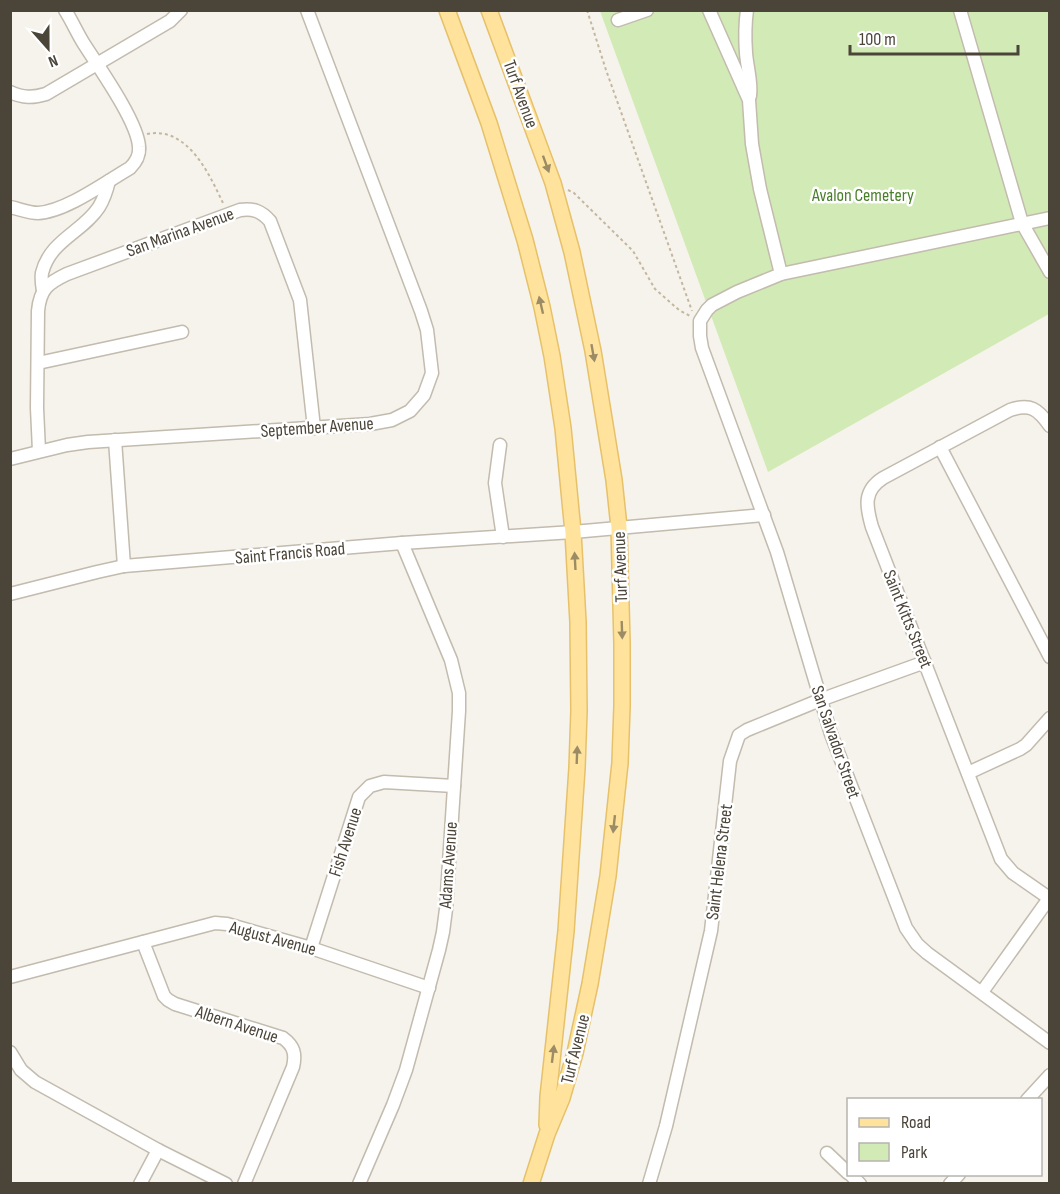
<svg xmlns="http://www.w3.org/2000/svg" width="1060" height="1194" font-family="'Sofia Sans Condensed',sans-serif">
  <style>
    .green { fill: #d2eab5 }
    .lines { fill: none; stroke-linecap: round; stroke-linejoin: round }
    .minor-casing { stroke: #c2bbae; stroke-width: 15 }
    .major-casing { stroke: #e6c16a; stroke-width: 18 }
    .path { stroke: #c4b79f; stroke-width: 2; stroke-dasharray: 3 3; stroke-linecap: butt }
    .minor { stroke: #fff; stroke-width: 12 }
    .major { stroke: #ffe39c; stroke-width: 15 }
    .oneway { fill: #9c8c66 }
    .labels { text-anchor: middle; stroke-width: 5; stroke-linejoin: round; paint-order: stroke }
    .street-label { font-size: 18px; fill: #4b4439; stroke: #fff }
    .park-label { font-size: 18px; fill: #4a7f2a; stroke: #fff }
  </style>
  <rect width="100%" height="100%" fill="#f6f3ec"/>
  <path class="green" d="M600,11H1049V314L768,472Z"/>
  <g class="lines">
    <g class="minor-casing">
      <g id="minor">
        <path d="M709,10L749,100L752,144L760,189L781,274"/>
        <path d="M747,10C745,24 745,39 746,53C747,67 752,82 750,96"/>
        <path d="M960,10L1022,223L1050,272"/>
        <path d="M618,20L647,10"/>
        <path d="M10,92C23,98 33,98 46,94L170,21L181,10"/>
        <path d="M10,207C20,209 28,213 38,213C65,212 106,182 130,168C136,162 140,156 139,147C138,122 98,66 84,44C77,33 72,21 65,10"/>
        <path d="M1050,218L781,274L737,292L712,305L707,310L700,321V336L702,348L777,552L831,734L906,928L917,944L927,953L1050,1043"/>
        <path d="M43,291C42,285 41,279 42,273C50,240 83,232 99,207C104,199 107,189 109,181"/>
        <path d="M38,363L182,332"/>
        <path d="M115,440L124,566"/>
        <path d="M500,445L495,483L503,537"/>
        <path d="M940,447L1050,657"/>
        <path d="M39,451L37,408L38,311C40,289 48,283 67,274L240,210C253,208 261,211 270,221L300,300L314,428"/>
        <path d="M10,459L67,445L88,442L370,424L392,420L410,411L424,395L432,373L427,330L421,311L307,10"/>
        <path d="M10,594L97,572L124,566L402,543L573,532L764,515"/>
        <path d="M968,773L1020,749L1026,745L1050,718"/>
        <path d="M1049,898L1013,873L1001,859L872,527C866,506 863,491 883,478L1010,410C1030,403 1038,409 1050,426"/>
        <path d="M143,942L164,996L168,1000L175,1004L283,1038C294,1046 296,1054 293,1067L244,1184"/>
        <path d="M311,948L359,797L370,786L384,782L454,786"/>
        <path d="M10,977L215,923L227,924L311,948L429,988"/>
        <path d="M982,992L1050,897"/>
        <path d="M10,1052L21,1070L35,1082L158,1150L226,1184"/>
        <path d="M1027,1100L1050,1075"/>
        <path d="M827,1153L848,1173"/>
        <path d="M850,1174L860,1184"/>
        <path d="M140,1184L158,1150"/>
        <path d="M359,1184L393,1105L406,1070L439,950L443,932L446,909L459,711V693L451,660L402,543"/>
        <path d="M649,1184L666,1126L711,931L730,761L739,735L747,730L820,700L925,662"/>
        <path d="M950,1184L959,1174"/>
      </g>
    </g>
    <g class="major-casing">
      <g id="major">
        <path d="M447,10L489,123L525,240L542,307L552,356L563,428L573,532L578,622L579,711L577,768L566,931L548,1097L547,1125"/>
        <path d="M489,10L553,183L572,252L593,351L614,480L619,527L622,644V706L620,763L608,876L590,984L575,1053L562,1098L547,1134L531,1184"/>
      </g>
    </g>
    <g class="path">
      <path d="M587,10L606,70L692,311"/>
      <path d="M147,134C188,126 209,174 223,203"/>
      <path d="M568,190L574,193L633,251L655,289L679,310L690,316"/>
    </g>
    <use href="#minor" class="minor"/>
    <use href="#major" class="major"/>
  </g>
  <defs><path id="oneway-solid" d="M-6-.8H1V-3.2L6.5 0L1 3.2V.8H-6Z" transform="scale(1.5)"/></defs>
  <g class="oneway">
    <use href="#oneway-solid" transform="translate(546 164) rotate(70)"/>
    <use href="#oneway-solid" transform="translate(541 305) rotate(-103)"/>
    <use href="#oneway-solid" transform="translate(593 353) rotate(80)"/>
    <use href="#oneway-solid" transform="translate(575 561) rotate(-93)"/>
    <use href="#oneway-solid" transform="translate(622 630) rotate(88)"/>
    <use href="#oneway-solid" transform="translate(577 755) rotate(-88)"/>
    <use href="#oneway-solid" transform="translate(614 824) rotate(96)"/>
    <use href="#oneway-solid" transform="translate(553 1054) rotate(-83)"/>
  </g>
  <g class="labels">
    <g class="street-label">
      <text transform="translate(521 94) rotate(70)" y="6">Turf Avenue</text>
      <text transform="translate(180 232) rotate(-20)" y="6">San Marina Avenue</text>
      <text transform="translate(317 427) rotate(-4)" y="6">September Avenue</text>
      <text transform="translate(290 553) rotate(-5)" y="6">Saint Francis Road</text>
      <text transform="translate(620 567) rotate(-92)" y="6">Turf Avenue</text>
      <text transform="translate(908 619) rotate(68)" y="6">Saint Kitts Street</text>
      <text transform="translate(836 742) rotate(71)" y="6">San Salvador Street</text>
      <text transform="translate(345 842) rotate(-72)" y="6">Fish Avenue</text>
      <text transform="translate(719 862) rotate(-83)" y="6">Saint Helena Street</text>
      <text transform="translate(448 865) rotate(-86)" y="6">Adams Avenue</text>
      <text transform="translate(273 938) rotate(15)" y="6">August Avenue</text>
      <text transform="translate(237 1024) rotate(18)" y="6">Albern Avenue</text>
      <text transform="translate(575 1049) rotate(-76)" y="6">Turf Avenue</text>
    </g>
    <g class="park-label">
      <text x="863" y="201">Avalon Cemetery</text>
    </g>
  </g>
  <rect width="1060" height="1194" fill="none" stroke="#4b4439" stroke-width="24"/>
  <rect x="847" y="1098" width="195" height="78" fill="#ffffff" stroke="#b7b4b0" stroke-width="1.5"/>
  <rect x="859" y="1118" width="30" height="9" fill="#ffe39c" stroke="#b7b4b0" stroke-width="1.5"/>
  <text x="901" y="1128" font-size="18" fill="#4b4439">Road</text>
  <rect x="859" y="1143" width="30" height="18" fill="#d2eab5" stroke="#b7b4b0" stroke-width="1.5"/>
  <text x="901" y="1158" font-size="18" fill="#4b4439">Park</text>
  <g transform="translate(48 48) rotate(159)" stroke="#ffffff" stroke-width="4.5" paint-order="stroke">
  <path d="M0-4.5L10 22L0 15L-10 22Z" fill="#4b4439"/>
  <text y="-9" font-size="16" font-weight="bold" text-anchor="middle" fill="#4b4439">N</text>
  </g>
  <path d="M850 45v9h168v-9" fill="none" stroke="#4b4439" stroke-width="3"/>
  <text x="859" y="45" font-size="18" fill="#4b4439" stroke="#ffffff" stroke-width="4.5" paint-order="stroke">100 m</text>
</svg>
